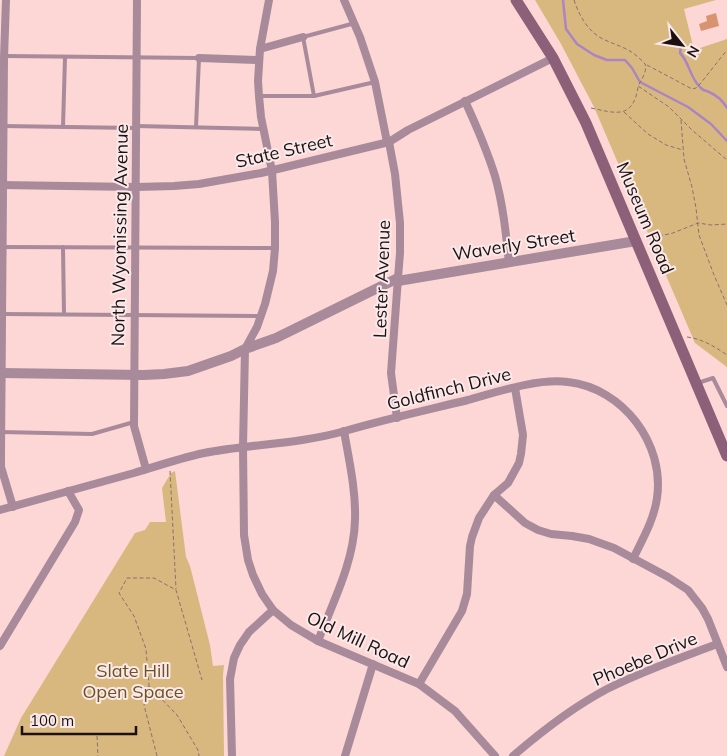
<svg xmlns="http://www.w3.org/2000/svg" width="727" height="756" font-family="Mulish,sans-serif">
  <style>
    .green { fill: #d9b87f }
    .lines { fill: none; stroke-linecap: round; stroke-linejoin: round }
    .stream { stroke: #ab85c1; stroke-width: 2.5 }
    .building { fill: #d89470 }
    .path { stroke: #897070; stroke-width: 1; stroke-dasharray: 4 2.5; stroke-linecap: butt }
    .service { stroke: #a88a9a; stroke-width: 4 }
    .minor { stroke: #a88a9a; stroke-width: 8 }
    .tertiary { stroke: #a88a9a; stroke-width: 10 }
    .secondary { stroke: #8b6078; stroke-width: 11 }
    .labels { text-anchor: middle; stroke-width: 4; stroke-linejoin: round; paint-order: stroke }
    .street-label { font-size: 18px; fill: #1d1010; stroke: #fae9ea }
    .park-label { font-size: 18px; fill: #6d5220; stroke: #fae9ea }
  </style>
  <rect width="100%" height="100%" fill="#fdd6d6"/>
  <g class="green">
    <path d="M535,0H716L684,9L694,50L727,39V367L695,343L594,107L561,44Z"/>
    <path d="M175,471L186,557L190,566L210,645L213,666L224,665L223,675L224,756H4L21,718L135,533L145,530L150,522H166L162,488L171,473Z"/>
  </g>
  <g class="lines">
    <g class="stream">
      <path d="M563,0L566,29L577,44L594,55L607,60H625L632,68L640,82L688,107L711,124L727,141"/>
      <path d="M671,35C680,41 682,42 680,53C690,63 690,79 701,88C705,92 704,89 709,92C716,95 723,101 727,108"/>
    </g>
  </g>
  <path class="building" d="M716,13L719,26L701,31L699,24L707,21L706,16Z"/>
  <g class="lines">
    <g class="path">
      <path d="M574,0C579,15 587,30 601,38C614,45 628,47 639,58C641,60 644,62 645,64C648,70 641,81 638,86L669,107L692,130L727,160"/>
      <path d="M647,65L692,89L696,88L700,84L727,50"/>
      <path d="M591,108C615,113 633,120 638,87"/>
      <path d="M624,112L648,134L666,145L683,150"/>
      <path d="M681,120L684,159L692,187L696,208L699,235L714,275L727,305"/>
      <path d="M646,239L673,233L698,223L711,225L727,224"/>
      <path d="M687,337C702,339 714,346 727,355"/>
      <path d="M170,471L176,589"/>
      <path d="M149,686L177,715L198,750L199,756"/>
      <path d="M97,736L98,756"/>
      <path d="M157,756L144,705L149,685L146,649L134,616L119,593L127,578H154L176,590L202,680"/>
    </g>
    <g class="service">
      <path d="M5,56L199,58L196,127"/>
      <path d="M259,96H314L375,82"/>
      <path d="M314,96L303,37L355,23"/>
      <path d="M2,126L135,128"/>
      <path d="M136,126L263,129"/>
      <path d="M63,127L65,57"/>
      <path d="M2,247L275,248"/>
      <path d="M63,247L64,314"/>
      <path d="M2,314L260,316"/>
      <path d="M698,383L713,378L727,406"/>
      <path d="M1,432L92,434L134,422"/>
    </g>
    <g class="minor">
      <path d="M6,0L4,58L1,453V467L13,507"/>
      <path d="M137,0L134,426L146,469"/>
      <path d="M344,0L360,37L375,82L387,142"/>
      <path d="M303,37L260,49L258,81L259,96L261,117L272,171L275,222V248L273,271L265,304L257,327L245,349L243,447L244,535L248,560L253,575L262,594L273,610L291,625L318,641L419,684L455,711L495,756"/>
      <path d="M260,49L269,0"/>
      <path d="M199,58L259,60"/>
      <path d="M465,101C476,125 487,150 495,176C503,204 506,234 509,263"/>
      <path d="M389,142L395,174L400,223V253L398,278L391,373L397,418"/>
      <path d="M0,185L136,187L174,186L199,184L261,173L389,142L408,130L553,58"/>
      <path d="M494,495L525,523L538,530L551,534L572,536L589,539L614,548L668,577L688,590L702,608L708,619L727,667"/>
      <path d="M0,510C45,498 89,485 134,473C157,466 181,458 204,453C251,444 299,444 345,431C386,419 427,410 468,400C497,392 538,378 568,382C623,388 665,444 657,498C654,520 642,540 633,559"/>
      <path d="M318,641C333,602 354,562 355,520C356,490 349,460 344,431"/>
      <path d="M0,646L75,522L79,510L68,491"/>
      <path d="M419,684L462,611L467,594L470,546L472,537L479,518L494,495L508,483L519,463L521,454L523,435L515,388"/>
      <path d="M232,756L230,679L234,658L240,645L249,632L273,610"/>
      <path d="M345,756L373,664"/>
      <path d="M513,756C542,731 573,707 607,689C642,671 680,658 717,644"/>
    </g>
    <g class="tertiary">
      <path d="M398,281L636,241"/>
      <path d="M0,373L144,375L164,374L188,371L231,356L245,349L276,338L398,278"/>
    </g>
    <path class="secondary" d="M516,0L553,58L586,123L727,456"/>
  </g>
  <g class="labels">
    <g class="street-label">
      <text transform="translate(284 151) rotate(-13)" y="6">State Street</text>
      <text transform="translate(645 218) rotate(67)" y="6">Museum Road</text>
      <text transform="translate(120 235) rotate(-89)" y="6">North Wyomissing Avenue</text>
      <text transform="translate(514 245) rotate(-9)" y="6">Waverly Street</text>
      <text transform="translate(382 279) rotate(-88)" y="6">Lester Avenue</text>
      <text transform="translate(449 389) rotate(-14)" y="6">Goldfinch Drive</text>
      <text transform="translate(358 640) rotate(25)" y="6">Old Mill Road</text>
      <text transform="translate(645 659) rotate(-23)" y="6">Phoebe Drive</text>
    </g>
    <g class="park-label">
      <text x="133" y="677">Slate Hill<tspan x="133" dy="21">Open Space</tspan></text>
    </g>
  </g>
  <g transform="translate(682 45) rotate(120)" stroke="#fae9ea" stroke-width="4" paint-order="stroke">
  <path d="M0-4L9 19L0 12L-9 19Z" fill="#1d1010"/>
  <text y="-8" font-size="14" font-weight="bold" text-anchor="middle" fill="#1d1010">N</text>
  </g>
  <path d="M22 726v8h114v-8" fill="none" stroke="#1d1010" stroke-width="2.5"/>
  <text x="30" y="726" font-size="15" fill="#1d1010" stroke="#fae9ea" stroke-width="4" paint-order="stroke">100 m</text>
</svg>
